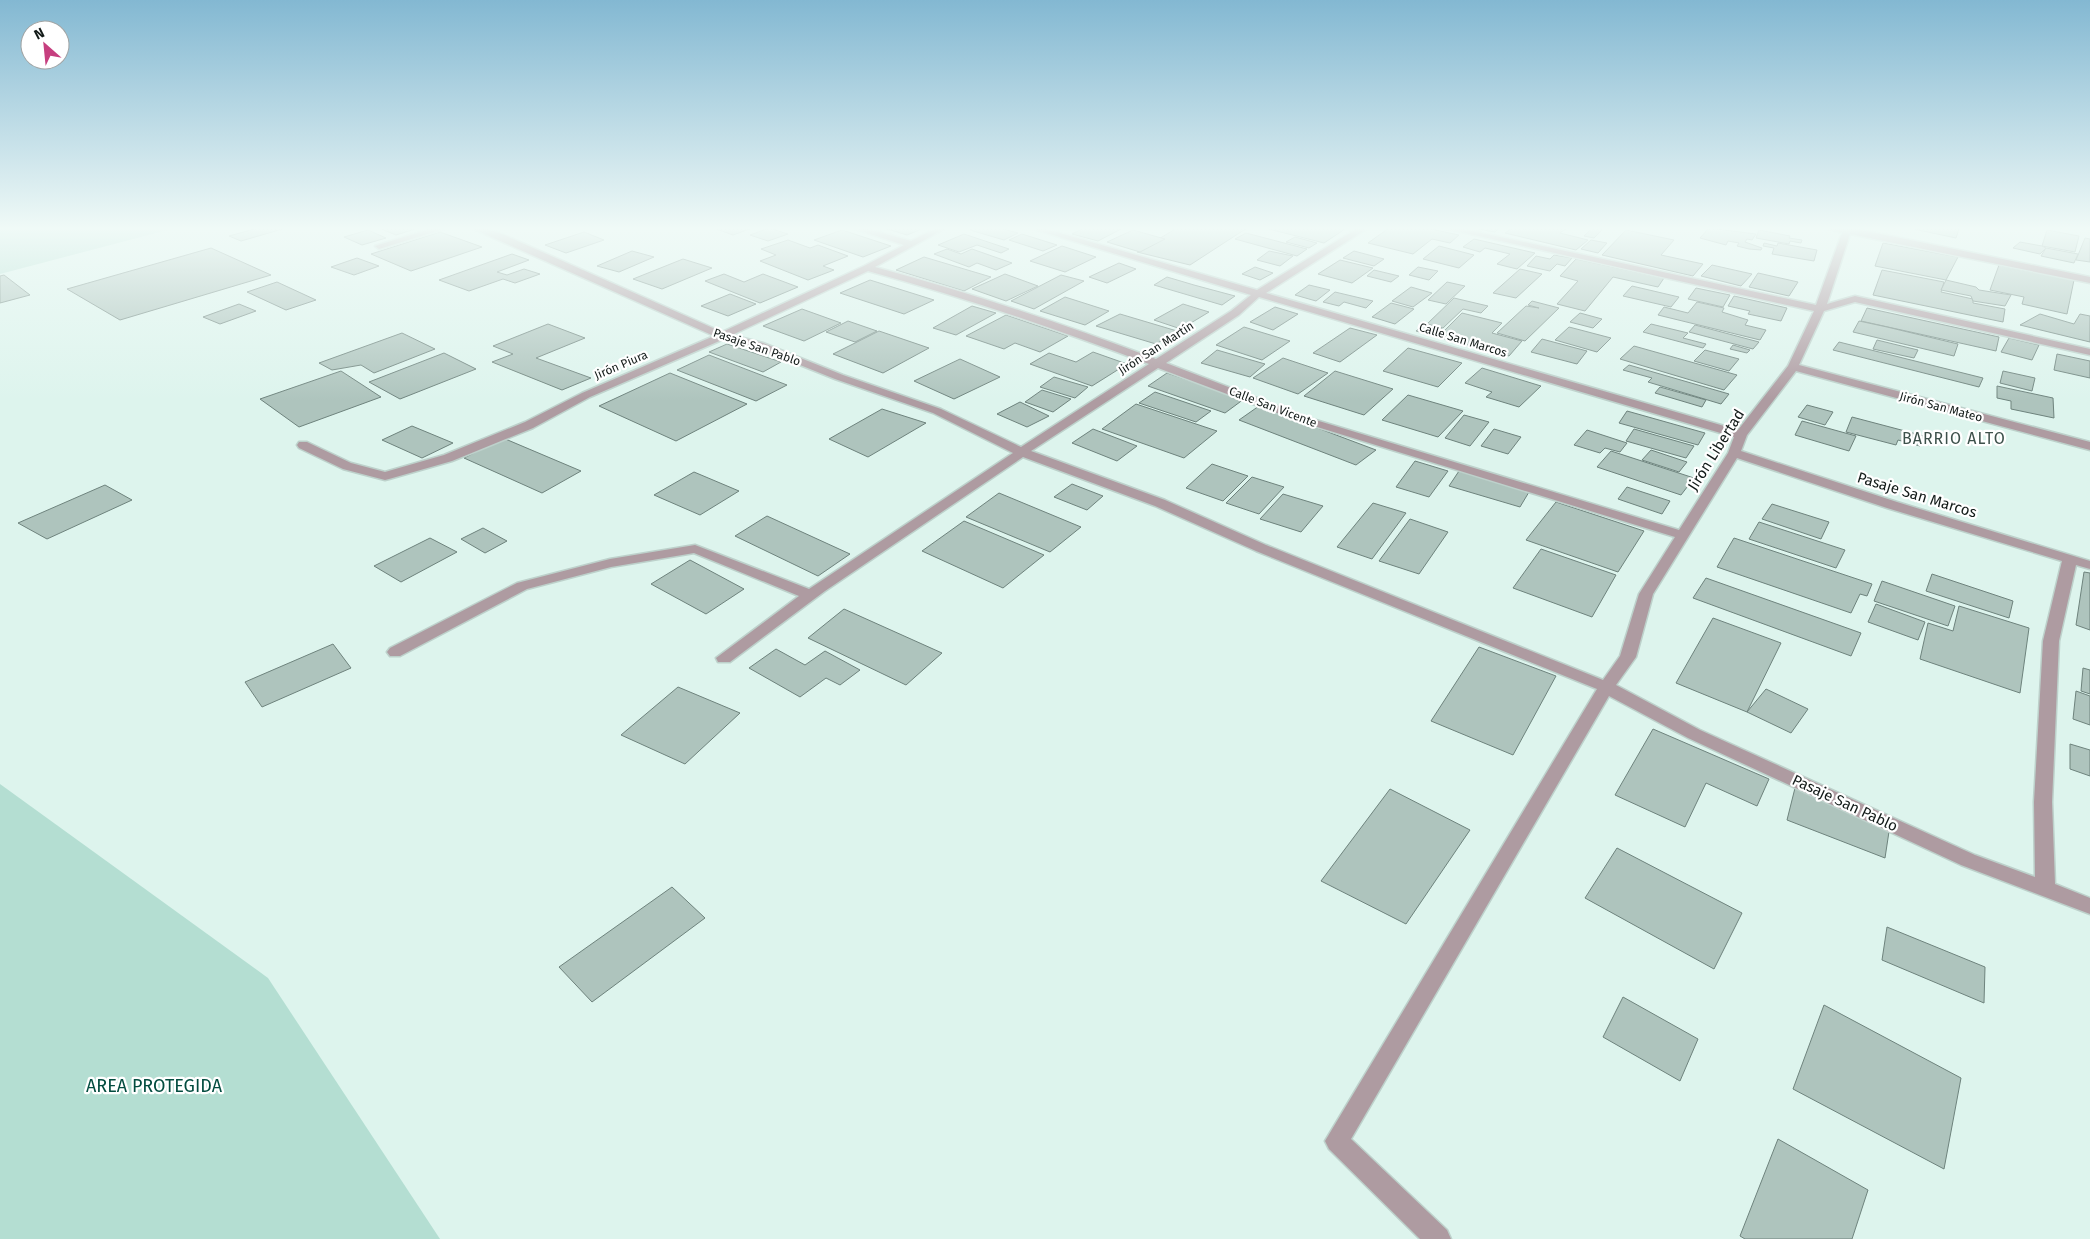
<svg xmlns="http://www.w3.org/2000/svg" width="2090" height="1239" font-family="'Fira Sans',sans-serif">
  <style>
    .green { fill: #b4ded2 }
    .building { fill: #aec4bd; stroke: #6e837d }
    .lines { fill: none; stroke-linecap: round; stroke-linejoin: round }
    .street-casing { stroke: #bdd1cb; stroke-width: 3 }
    .street { fill: #ae9ba1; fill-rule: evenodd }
    .labels { text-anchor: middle; stroke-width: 4.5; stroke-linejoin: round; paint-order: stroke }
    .far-street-label { font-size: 12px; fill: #121a18; stroke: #fff }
    .street-label { font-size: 15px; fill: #121a18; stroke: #fff }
    .neighbourhood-label { font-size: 16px; letter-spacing: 1px; fill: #3d514b; stroke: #fff }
    .near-park-label { font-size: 18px; fill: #024c3f; stroke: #fff }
  </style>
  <rect width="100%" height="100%" fill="#ddf4ed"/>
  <g class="green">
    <path d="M0,228H175L0,274Z"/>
    <path d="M0,784L268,978L440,1239H0Z"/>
  </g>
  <g class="building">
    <path d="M258,228H286L241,241L229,236Z"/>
    <path d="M379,228H418L396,235Z"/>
    <path d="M714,228H752L733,235Z"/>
    <path d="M769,228L788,234L768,241L750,235Z"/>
    <path d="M884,228H924L907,235Z"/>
    <path d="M974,228H999L1018,233L1004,240L970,230Z"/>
    <path d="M1084,228H1123L1098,241L1072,234Z"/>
    <path d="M1177,228H1247L1190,265L1137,252Z"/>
    <path d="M1265,228H1340L1345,229L1324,243Z"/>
    <path d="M1389,228H1426L1459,235L1450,243L1432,239L1413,254L1368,243Z"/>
    <path d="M1472,228H1499L1495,232Z"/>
    <path d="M1512,228H1567L1560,233L1588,240L1576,250L1505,233Z"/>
    <path d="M1592,228H1604L1594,238L1584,236Z"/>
    <path d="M1709,228L1756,234L1752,240L1747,239L1745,242L1762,248L1761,250L1749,249L1737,246L1739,243L1728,241L1726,245L1700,238Z"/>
    <path d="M1909,228H1954L1959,229L1956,238Z"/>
    <path d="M368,230L386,238L362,245L344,237Z"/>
    <path d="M842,230L891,246L863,257L814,240Z"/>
    <path d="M1133,230L1165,239L1140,252L1107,242Z"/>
    <path d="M1626,230L1674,240L1661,255L1703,264L1693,276L1602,255Z"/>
    <path d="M1759,230L1790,236L1789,238L1802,240L1801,243L1790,241L1789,244L1756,238Z"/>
    <path d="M2047,230L2079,236L2075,252L2042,246Z"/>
    <path d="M440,232L482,247L411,271L371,254Z"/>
    <path d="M584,232L604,240L566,253L545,245Z"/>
    <path d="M1246,233L1307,249L1297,256L1235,239Z"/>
    <path d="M964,234L1009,249L1001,253L977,245L959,252L938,245Z"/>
    <path d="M1022,234L1057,245L1043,251L1009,240Z"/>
    <path d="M1295,237L1317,243L1309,248L1286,242Z"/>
    <path d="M2085,238L2090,239V262L2076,260Z"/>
    <path d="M1474,239L1535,253L1517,269L1497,264L1510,254L1485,248L1480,252L1463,247Z"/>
    <path d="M788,240L810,248L818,245L848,256L823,266L834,270L808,280L760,261L776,255L761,249Z"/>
    <path d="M1591,240L1607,243L1598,253L1581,249Z"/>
    <path d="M2020,242L2042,246L2046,248L2040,254L2013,248Z"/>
    <path d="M1764,243L1777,246L1778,243L1817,250L1814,261L1772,254L1774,248L1763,246Z"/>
    <path d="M1883,243L1958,257L1946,280L1875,266Z"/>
    <path d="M1062,246L1096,257L1065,272L1030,261Z"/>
    <path d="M1439,246L1474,255L1459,268L1423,259Z"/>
    <path d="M211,248L271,275L120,320L67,289Z"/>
    <path d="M2046,248L2078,254L2074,263L2041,256Z"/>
    <path d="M947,249L961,254L972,249L1012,263L996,270L977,263L969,267L934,254Z"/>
    <path d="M632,251L654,257L619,272L597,266Z"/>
    <path d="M1269,251L1293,256L1280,266L1257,260Z"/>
    <path d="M1354,251L1384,259L1374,266L1343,258Z"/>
    <path d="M512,254L529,260L497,272L507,275L524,269L540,274L515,283L503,279L469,291L439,280Z"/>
    <path d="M1554,255L1572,258L1565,266L1557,264L1550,271L1527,266L1536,256L1550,259Z"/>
    <path d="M924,257L991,277L964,291L896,270Z"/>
    <path d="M357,258L379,266L354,275L331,267Z"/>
    <path d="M683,259L712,268L662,289L633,279Z"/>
    <path d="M1576,259L1664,278L1658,287L1613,277L1585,311L1557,304L1578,281L1560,276Z"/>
    <path d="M1340,260L1373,268L1352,283L1318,274Z"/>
    <path d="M1119,263L1136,269L1107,283L1089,277Z"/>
    <path d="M1712,265L1752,274L1741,286L1701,276Z"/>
    <path d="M1999,265L2074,280L2067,314L2022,304L2024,297L1990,290Z"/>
    <path d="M1255,267L1273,273L1260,280L1242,274Z"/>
    <path d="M1418,267L1438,271L1429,280L1409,275Z"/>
    <path d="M1520,269L1542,274L1516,298L1493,293Z"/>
    <path d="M1374,270L1399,276L1391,282L1367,276Z"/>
    <path d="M1882,270L1944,282L1941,292L1973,299V303L2005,309L2003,322L1873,295Z"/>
    <path d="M1758,273L1798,282L1789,296L1749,287Z"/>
    <path d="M724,274L744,282L763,274L798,287L760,303L705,281Z"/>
    <path d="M1005,274L1038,286L1006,301L972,289Z"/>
    <path d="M4,275L30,295L0,303V276Z"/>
    <path d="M1061,275L1084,281L1034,309L1011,301Z"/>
    <path d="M1167,277L1194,285L1235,296L1222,305L1154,285Z"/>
    <path d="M870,280L934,300L904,314L840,293Z"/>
    <path d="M1946,280L1976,287L1979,290L2011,295L2005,306L1973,301L1971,296L1941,290Z"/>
    <path d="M277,282L316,300L286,310L247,292Z"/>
    <path d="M1447,282L1465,286L1446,304L1428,300Z"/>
    <path d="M1309,285L1330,290L1316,301L1295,295Z"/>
    <path d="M1632,286L1679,297L1671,307L1623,296Z"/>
    <path d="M1411,287L1432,293L1413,307L1392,301Z"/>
    <path d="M1696,288L1730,295L1723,307L1688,299Z"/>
    <path d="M1335,292L1373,301L1366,308L1344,302L1339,306L1323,302Z"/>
    <path d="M730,294L756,304L728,316L701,306Z"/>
    <path d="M1734,296L1787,308L1781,321L1748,314L1750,311L1728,306Z"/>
    <path d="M1065,297L1109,311L1085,325L1040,311Z"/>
    <path d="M1454,298L1488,306L1481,313L1463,309L1443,328L1427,324Z"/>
    <path d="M1532,301L1559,308L1525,341L1497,333L1526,306L1539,308L1528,305Z"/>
    <path d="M1697,302L1724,308L1722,312L1748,320L1745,325L1766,330L1760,340L1658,315L1664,307L1688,313Z"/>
    <path d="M1391,303L1414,309L1395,324L1372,317Z"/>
    <path d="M239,304L256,311L220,324L203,317Z"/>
    <path d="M1183,304L1209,312L1181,329L1154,320Z"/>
    <path d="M972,306L996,313L956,335L933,328Z"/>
    <path d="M1275,307L1298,314L1273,330L1250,322Z"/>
    <path d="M1867,308L1999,337L1996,351L1861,321Z"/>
    <path d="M802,309L841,323L804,341L763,326Z"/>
    <path d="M1462,313L1502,323L1492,333L1522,341L1509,356L1438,337Z"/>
    <path d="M1580,313L1602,319L1593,328L1570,322Z"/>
    <path d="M1120,314L1177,331L1156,344L1096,326Z"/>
    <path d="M2040,314L2074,324L2080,314L2090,316V342L2020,325Z"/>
    <path d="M1006,315L1068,336L1040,352L1015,343L1004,349L966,336Z"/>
    <path d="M848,321L877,331L855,342L826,332Z"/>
    <path d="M1859,321L1887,327L1958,344L1954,356L1853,332Z"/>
    <path d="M548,324L585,338L536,358L591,378L562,390L492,362L513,354L493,346Z"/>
    <path d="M1424,324L1442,328L1435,336L1416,331Z"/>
    <path d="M1651,324L1688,333L1683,338L1706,344L1703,348L1643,332Z"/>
    <path d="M1695,325L1759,342L1753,349L1689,332Z"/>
    <path d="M1244,327L1290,341L1262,360L1216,345Z"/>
    <path d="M1569,327L1611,338L1597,352L1555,340Z"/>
    <path d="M1350,328L1377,335L1340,362L1313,353Z"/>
    <path d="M879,331L929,348L883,373L833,354Z"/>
    <path d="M402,333L435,349L374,373L361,365L332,370L319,363Z"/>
    <path d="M2009,338L2039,345L2032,360L2001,352Z"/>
    <path d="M1542,339L1587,351L1577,364L1531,352Z"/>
    <path d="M1877,340L1918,350L1914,358L1873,349Z"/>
    <path d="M1839,342L1983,378L1979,387L1833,350Z"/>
    <path d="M727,344L781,362L763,372L709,352Z"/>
    <path d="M1733,345L1750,350L1747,353L1730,349Z"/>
    <path d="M1634,346L1737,375L1724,390L1620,359Z"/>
    <path d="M1408,348L1462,363L1438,387L1383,371Z"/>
    <path d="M1217,350L1265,364L1250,377L1201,363Z"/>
    <path d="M1705,350L1739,359L1729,371L1694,361Z"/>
    <path d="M1093,352L1127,364L1092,386L1030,364L1049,353L1076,362Z"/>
    <path d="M444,353L476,369L400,399L369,382Z"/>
    <path d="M2057,354L2090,361V378L2054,370Z"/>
    <path d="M709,355L787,385L756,401L677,370Z"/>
    <path d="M1283,358L1328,373L1298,394L1253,378Z"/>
    <path d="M960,359L1000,377L954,399L914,381Z"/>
    <path d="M1629,365L1729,394L1721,404L1648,382L1652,378L1623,370Z"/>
    <path d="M1482,368L1541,386L1519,407L1486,397L1492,392L1465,383Z"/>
    <path d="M341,371L381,397L299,427L260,399Z"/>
    <path d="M1335,371L1393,389L1364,415L1304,396Z"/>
    <path d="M2003,371L2035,378L2032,391L2000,383Z"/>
    <path d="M670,373L747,404L676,441L599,406Z"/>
    <path d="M1167,373L1244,399L1225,413L1148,386Z"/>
    <path d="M1054,377L1088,387L1075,398L1040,387Z"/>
    <path d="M1997,386L2053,398L2054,418L2011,409V401L1997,398Z"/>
    <path d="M1660,387L1706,400L1702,407L1655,393Z"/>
    <path d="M1042,390L1071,399L1053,412L1025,402Z"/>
    <path d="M1155,392L1211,411L1196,422L1139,403Z"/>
    <path d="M1408,395L1463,411L1438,437L1382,420Z"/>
    <path d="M1020,402L1049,416L1027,427L997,414Z"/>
    <path d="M1136,404L1217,431L1184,458L1102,429Z"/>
    <path d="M1807,405L1833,412L1825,425L1798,417Z"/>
    <path d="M1259,406L1376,450L1356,465L1239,420Z"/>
    <path d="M882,409L926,423L868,457L829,439Z"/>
    <path d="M1627,411L1705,433L1698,445L1619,423Z"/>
    <path d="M1464,415L1489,422L1470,446L1445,438Z"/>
    <path d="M1852,417L1924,436L1920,446L1898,440L1896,445L1846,432Z"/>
    <path d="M1802,421L1856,436L1849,451L1795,435Z"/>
    <path d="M412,426L453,443L422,458L382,440Z"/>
    <path d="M1093,429L1137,446L1117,461L1072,443Z"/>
    <path d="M1494,429L1521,437L1508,454L1481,446Z"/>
    <path d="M1634,429L1694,446L1686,458L1626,441Z"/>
    <path d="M1587,430L1627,443L1620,452L1605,448L1600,453L1574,445Z"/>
    <path d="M503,438L581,471L542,493L464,458Z"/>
    <path d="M1651,450L1687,462L1679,472L1642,460Z"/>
    <path d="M1611,451L1694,478L1681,495L1597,467Z"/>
    <path d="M1415,461L1448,471L1429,497L1396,487Z"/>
    <path d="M1212,464L1248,476L1223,501L1186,488Z"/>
    <path d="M1459,471L1529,492L1520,507L1449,486Z"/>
    <path d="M694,472L739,491L700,515L654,495Z"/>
    <path d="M1252,477L1284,487L1259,514L1226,503Z"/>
    <path d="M1072,484L1103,496L1087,510L1054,497Z"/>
    <path d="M105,485L132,500L47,539L18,523Z"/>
    <path d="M1627,487L1670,501L1662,514L1618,499Z"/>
    <path d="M999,493L1081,527L1050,552L966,517Z"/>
    <path d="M1283,494L1323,506L1301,532L1260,519Z"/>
    <path d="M1556,502L1644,531L1618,572L1526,540Z"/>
    <path d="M1373,503L1406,513L1372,559L1337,547Z"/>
    <path d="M1772,504L1829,522L1821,539L1762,519Z"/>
    <path d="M767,516L850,554L818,576L735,536Z"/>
    <path d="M1410,519L1448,532L1419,574L1379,561Z"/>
    <path d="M964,521L1044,555L1003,588L922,551Z"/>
    <path d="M1759,522L1845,550L1836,568L1749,539Z"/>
    <path d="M483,528L507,541L485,553L461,539Z"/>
    <path d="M430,538L457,552L401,582L374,566Z"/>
    <path d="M1734,538L1872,584L1867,596L1860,594L1851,613L1717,567Z"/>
    <path d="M1541,549L1616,575L1592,617L1513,588Z"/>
    <path d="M690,560L744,589L706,614L651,584Z"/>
    <path d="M2084,572L2090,573V630L2076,625Z"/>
    <path d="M1932,574L2013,601L2009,618L1926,591Z"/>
    <path d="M1706,578L1861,633L1851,656L1693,598Z"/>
    <path d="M1882,581L1955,606L1948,626L1874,601Z"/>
    <path d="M1876,604L1925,622L1918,640L1868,622Z"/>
    <path d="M1959,606L2029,628L2020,693L1920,659L1928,623L1953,631Z"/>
    <path d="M844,609L942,653L906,685L808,638Z"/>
    <path d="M1713,618L1781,643L1747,712L1676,683Z"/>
    <path d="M333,644L351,668L262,707L245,682Z"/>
    <path d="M1479,647L1556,676L1513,755L1431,721Z"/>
    <path d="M776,649L805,665L825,651L860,670L840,685L826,678L800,697L749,668Z"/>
    <path d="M2083,668L2090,670V694L2081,691Z"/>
    <path d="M678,687L740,713L685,764L621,735Z"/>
    <path d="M1766,689L1808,709L1791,733L1747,712Z"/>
    <path d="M2076,691L2090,696V725L2073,719Z"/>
    <path d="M1653,729L1769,779L1757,806L1706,783L1685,827L1615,795Z"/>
    <path d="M2070,744L2090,750V776L2070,769Z"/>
    <path d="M1795,788L1890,825L1885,858L1787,820Z"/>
    <path d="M1390,789L1470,830L1406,924L1321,881Z"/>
    <path d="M1617,848L1742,913L1714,969L1585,898Z"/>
    <path d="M672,887L705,918L592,1002L559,967Z"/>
    <path d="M1887,927L1985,967L1984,1003L1882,960Z"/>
    <path d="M1623,997L1698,1039L1680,1081L1603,1037Z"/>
    <path d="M1824,1005L1961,1078L1944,1169L1793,1089Z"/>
    <path d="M1778,1139L1868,1190L1852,1239H1745L1740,1236Z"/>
  </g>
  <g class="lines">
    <g class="street-casing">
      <g id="street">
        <path d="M433,228H447L379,249L375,246Z"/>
        <path d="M471,228H484L502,234L722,332L864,266L904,245L852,228H865L911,241L936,228H946L875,267C971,293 1064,324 1156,359L1231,311L1251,295L1030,228H1043L1257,290L1358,228H1368L1266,293L1738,430L1788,366L1814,311L1443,228H1459L1816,305L1842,233L1827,228H1852L2090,277V283L1850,234L1827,304L1855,296L2090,349V355L1855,302L1824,311L1799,365L2090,442V450L1796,371L1747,435L1741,451L1897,502L2090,561V569L2076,565L2059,641L2052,802L2055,884L2090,898V914L1961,865L1688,738L1609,696L1351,1139L1447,1230L1451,1239H1420L1329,1149L1325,1141L1597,689L1256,551L1155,506L1023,457L825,591L730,662H718L716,658L799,596L694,553L611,567L527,589L400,656H390L387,652L390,648L517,583L610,559L695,545L809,589L1013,453L933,413L835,379L755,347L724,339L590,397L533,428L452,461L389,479L385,480L343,469L299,448L297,445L299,442H307L351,463L385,472L444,455L525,422L582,393L714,336ZM868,271C964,297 1056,329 1149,364L1021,447L941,409L843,375L763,343L732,335ZM1259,297L1734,437L1728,453L1679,530L1309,418L1166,363L1239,315ZM1158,368L1301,422L1675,537L1639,594L1620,656L1603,680L1266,545L1165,500L1031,451ZM1737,458L1887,508L2062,561L2043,641L2034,802L2035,877L1975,855L1700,730L1616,685L1636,657L1653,594Z"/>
      </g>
    </g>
    <use href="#street" class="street"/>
  </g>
  <linearGradient id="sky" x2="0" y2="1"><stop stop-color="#83b8d2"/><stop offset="0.57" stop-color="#f0faf7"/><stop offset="1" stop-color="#f0faf7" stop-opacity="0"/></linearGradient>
  <rect width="2090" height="401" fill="url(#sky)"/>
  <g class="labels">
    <g class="far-street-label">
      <text transform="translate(1463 340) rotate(17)" y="4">Calle San Marcos</text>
      <text transform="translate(757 347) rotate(19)" y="4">Pasaje San Pablo</text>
      <text transform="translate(1156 348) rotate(-33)" y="4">Jirón San Martín</text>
      <text transform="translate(621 365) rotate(-23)" y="4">Jirón Piura</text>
      <text transform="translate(1273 407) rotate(21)" y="4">Calle San Vicente</text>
      <text transform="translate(1941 407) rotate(15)" y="4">Jirón San Mateo</text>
    </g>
    <g class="street-label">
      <text transform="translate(1716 450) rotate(-58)" y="5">Jirón Libertad</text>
      <text transform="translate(1917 495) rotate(17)" y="5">Pasaje San Marcos</text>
      <text transform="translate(1845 803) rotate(25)" y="5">Pasaje San Pablo</text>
    </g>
    <g class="neighbourhood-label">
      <text x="1954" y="444">BARRIO ALTO</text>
    </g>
    <g class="near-park-label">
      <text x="154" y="1092">AREA PROTEGIDA</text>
    </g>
  </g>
  <g transform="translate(45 45) rotate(333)"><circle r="24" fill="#ffffff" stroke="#a0a3a3"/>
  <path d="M0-4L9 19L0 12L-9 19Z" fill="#c63f7f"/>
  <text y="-8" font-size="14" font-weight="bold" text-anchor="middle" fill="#121a18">N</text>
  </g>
</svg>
